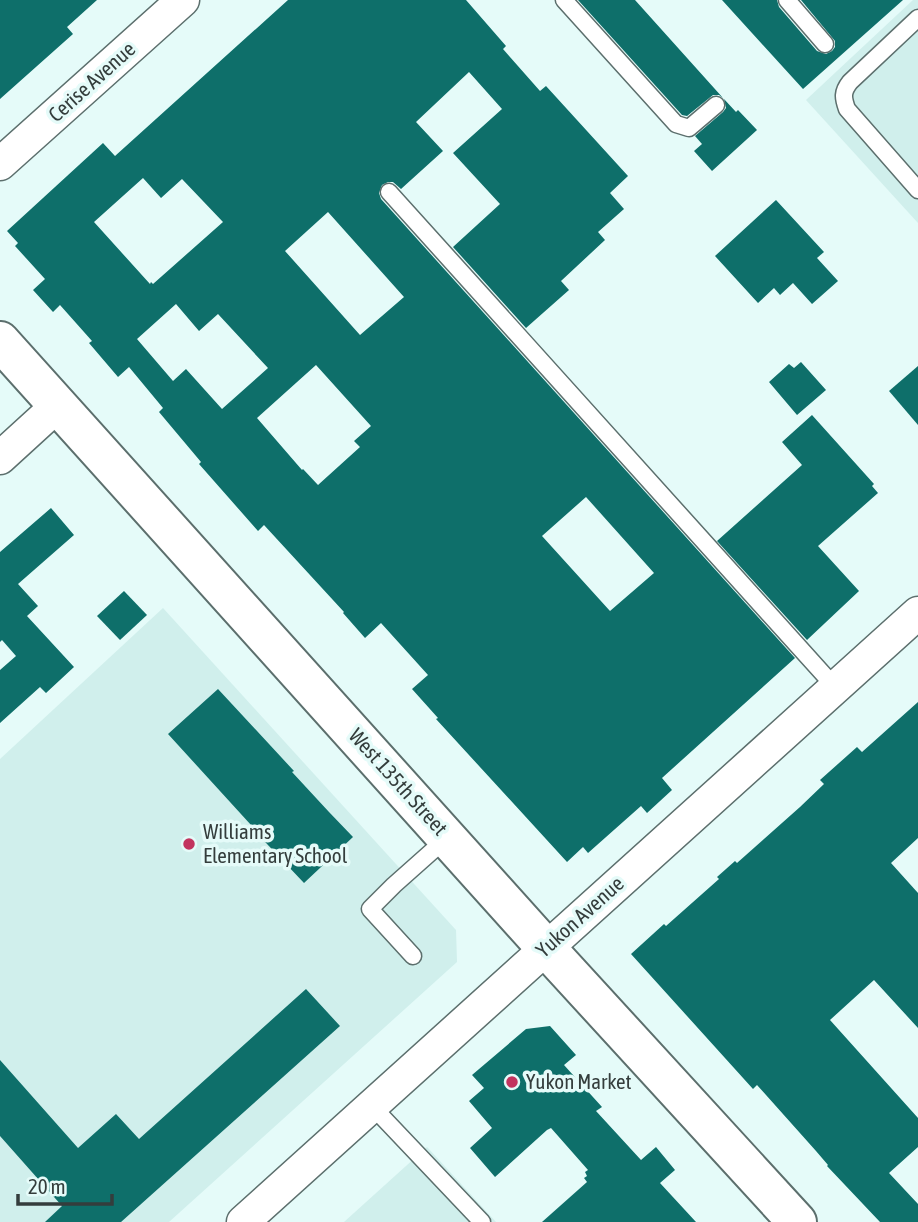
<svg xmlns="http://www.w3.org/2000/svg" width="918" height="1222" font-family="'Asap Condensed',sans-serif">
  <style>
    .built { fill: #d0efec }
    .building { fill: #0e6f6a; fill-rule: evenodd }
    .lines { fill: none; stroke-linecap: round; stroke-linejoin: round }
    .service-casing { stroke: #5c6f6d; stroke-width: 19 }
    .minor-casing { stroke: #5c6f6d; stroke-width: 35 }
    .tertiary-casing { stroke: #5c6f6d; stroke-width: 42 }
    .service { stroke: #fff; stroke-width: 16 }
    .minor { stroke: #fff; stroke-width: 32 }
    .tertiary { stroke: #fff; stroke-width: 38 }
    .poi-dot { fill: #c2345f; stroke: #e5fbf9; stroke-width: 2.5 }
    .labels { text-anchor: middle; stroke-width: 7; stroke-linejoin: round; paint-order: stroke }
    .street-label { font-size: 21px; fill: #343d3c; stroke: #e5fbf9 }
    .poi-label { font-size: 21px; fill: #343d3c; stroke: #e5fbf9; text-anchor: start }
  </style>
  <rect width="100%" height="100%" fill="#e5fbf9"/>
  <g class="built">
    <path d="M913,0H918V223L806,100Z"/>
    <path d="M163,608L456,930L457,962L169,1222H0V759Z"/>
    <path d="M427,1147L496,1222H344Z"/>
  </g>
  <g class="building">
    <path d="M0,0H97L67,27L73,34L0,99Z"/>
    <path d="M288,0H466L506,46L503,49L540,91L546,86L628,176L610,193L624,209L598,232L605,240L561,281L569,290L526,328L453,247L500,204L453,153L502,109L469,72L416,122L443,151L401,189L393,182H388L382,185L379,193L381,199L795,658L662,778L672,790L647,813L641,806L588,853L583,847L567,862L436,719L438,718L412,689L428,675L381,623L365,638L343,613L344,612L264,525L258,531L199,464L201,462L159,412L163,408L129,367L118,377L89,343L92,341L60,305L53,312L33,290L45,279L15,246L18,243L7,231L103,143L115,156ZM143,178L161,198L182,179L223,222L153,284L151,282L150,284L94,222ZM328,212L404,297L360,335L285,251ZM176,304L199,331L218,314L268,368L222,409L186,369L173,381L137,339ZM316,365L371,426L354,441L360,447L318,485L303,469L302,470L257,418ZM586,497L654,573L610,611L542,536Z"/>
    <path d="M578,0H635L723,98L719,95H713L687,116L682,115Z"/>
    <path d="M722,0H777L779,7L817,51L826,54L832,51L835,47V41L801,0H903L803,89Z"/>
    <path d="M724,99L736,112L738,110L757,130L712,171L694,151L702,144L695,136L723,112L726,108Z"/>
    <path d="M776,200L824,252L817,258L838,281L812,304L793,283L780,295L774,288L758,303L715,256Z"/>
    <path d="M801,362L826,390L797,415L769,382L789,364L794,368Z"/>
    <path d="M918,366V425L889,391Z"/>
    <path d="M812,415L874,484L872,486L878,493L818,546L859,591L807,640L717,541L802,465L782,442Z"/>
    <path d="M51,508L74,535L18,584L38,606L27,616L74,667L46,693L40,687L0,723V670L16,656L2,640L0,642V552Z"/>
    <path d="M124,591L147,615L120,640L97,616Z"/>
    <path d="M218,689L294,771L292,772L329,812L353,837L304,883L250,826L251,825L168,734Z"/>
    <path d="M918,702V838L891,863L918,893V1028L874,980L830,1020L918,1118V1147L889,1173L918,1204V1222H880L827,1166L828,1165L816,1151L757,1085L753,1089L631,954L664,924L666,926L719,879L717,877L735,861L737,863L800,807L824,784L820,780L857,747L862,752Z"/>
    <path d="M306,989L340,1026L121,1222H45L62,1206L0,1136V1060L78,1148L116,1114L139,1139Z"/>
    <path d="M550,1026L576,1055L564,1065L602,1107L596,1111L641,1160L656,1147L675,1170L660,1183L696,1222H542L587,1182L584,1178L587,1176L585,1172L588,1170L551,1128L547,1130L495,1177L470,1148L492,1128L469,1101L484,1088L472,1075L526,1029Z"/>
  </g>
  <g class="lines">
    <g class="service-casing">
      <g id="service">
        <path d="M564,0L676,124L689,128L716,105"/>
        <path d="M787,0L825,44"/>
        <path d="M918,18L850,82C842,92 843,98 847,109L918,190"/>
        <path d="M389,192L835,687"/>
        <path d="M413,956L370,909L394,885L448,837"/>
        <path d="M371,1105L482,1222"/>
      </g>
    </g>
    <g class="minor-casing">
      <g id="minor">
        <path d="M0,164L183,0"/>
        <path d="M0,458L58,405"/>
        <path d="M243,1222L918,613"/>
      </g>
    </g>
    <g class="tertiary-casing">
      <path id="tertiary" d="M0,341L546,948L797,1222"/>
    </g>
    <use href="#service" class="service"/>
    <use href="#minor" class="minor"/>
    <use href="#tertiary" class="tertiary"/>
  </g>
  <g class="poi-dot">
    <circle cx="189" cy="844" r="7"/>
    <circle cx="512" cy="1082" r="7"/>
  </g>
  <g class="labels">
    <g class="street-label">
      <text transform="translate(92 82) rotate(-42)" y="7">Cerise Avenue</text>
      <text transform="translate(398 782) rotate(48)" y="7">West 135th Street</text>
      <text transform="translate(580 917) rotate(-42)" y="7">Yukon Avenue</text>
    </g>
    <g class="poi-label">
      <text x="203" y="839">Williams<tspan x="203" dy="24">Elementary School</tspan></text>
      <text x="526" y="1089">Yukon Market</text>
    </g>
  </g>
  <path d="M18 1194v10h94v-10" fill="none" stroke="#343d3c" stroke-width="3.5"/>
  <text x="28" y="1194" font-size="21" fill="#343d3c" stroke="#e5fbf9" stroke-width="5" paint-order="stroke">20 m</text>
</svg>
